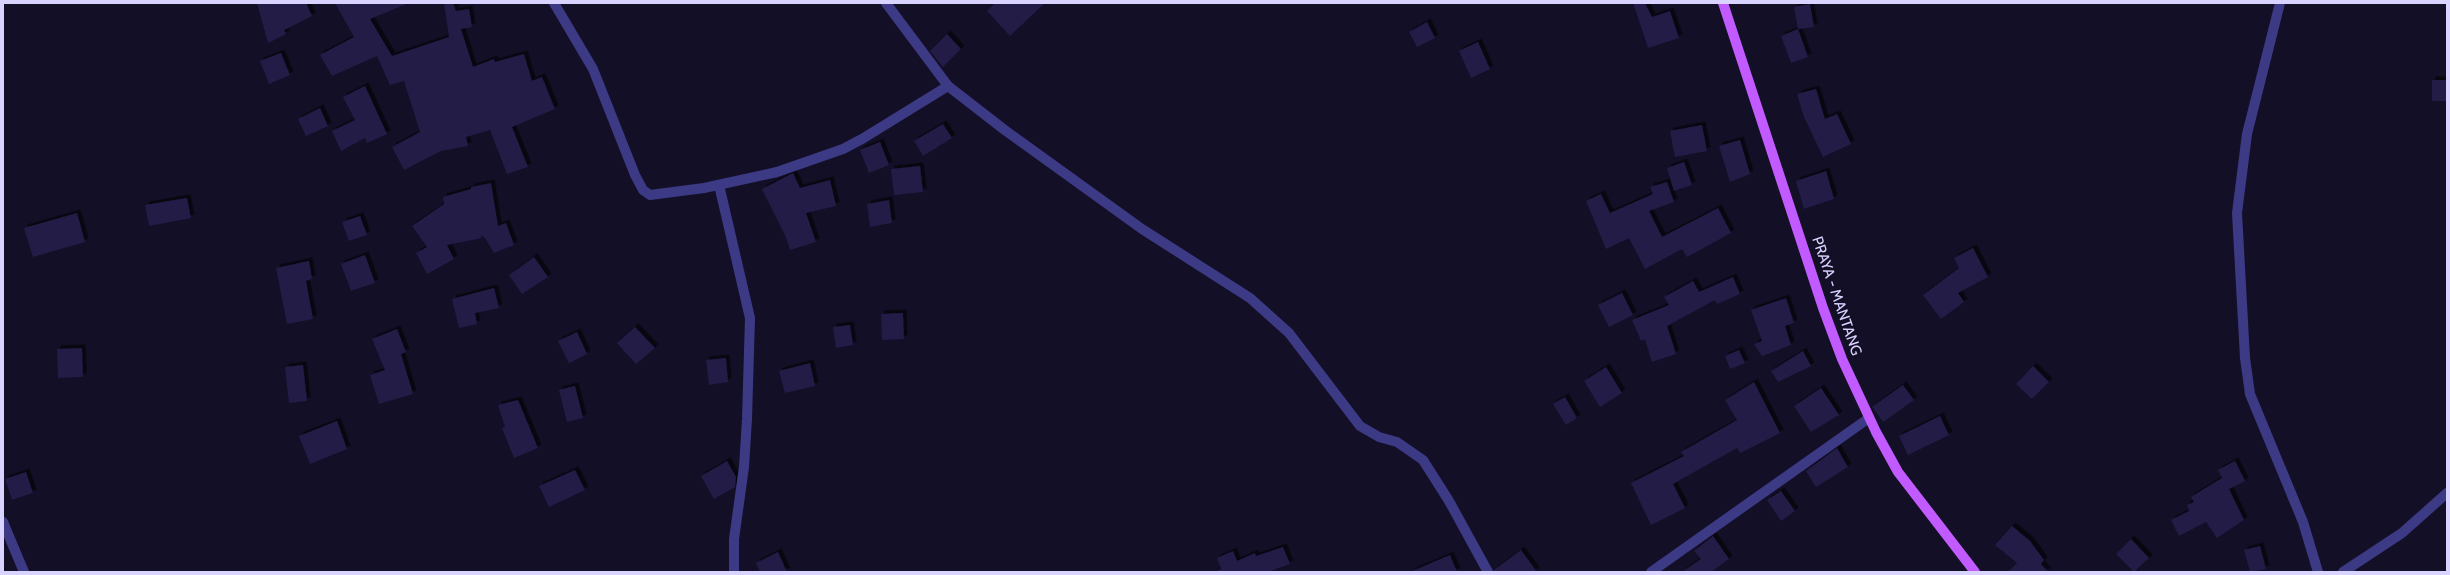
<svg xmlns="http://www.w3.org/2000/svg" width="2450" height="575" font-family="Cabin,sans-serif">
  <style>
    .building { fill: #241b47; filter: url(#shadow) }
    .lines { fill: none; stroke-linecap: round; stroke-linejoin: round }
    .minor { stroke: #3d3a85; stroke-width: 10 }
    .major { stroke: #c25bff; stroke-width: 10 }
    .labels { text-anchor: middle; stroke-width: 3.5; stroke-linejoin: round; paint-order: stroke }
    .street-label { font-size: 15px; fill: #d9d4ff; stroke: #130f26 }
  </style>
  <defs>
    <filter id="shadow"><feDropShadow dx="3.5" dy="-3.5" stdDeviation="0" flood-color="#0009"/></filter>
  </defs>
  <rect width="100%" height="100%" fill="#130f26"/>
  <g class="building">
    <path d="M257,3H306L312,16L284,30L286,34L268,43Z"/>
    <path d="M335,3H409L370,19L392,56L449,37L444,3H453L456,11L469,9L472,27L461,29L473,67L494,59L495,62L524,54L532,81L542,77L555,109L512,127L528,167L507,174L490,130L466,137L468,146L441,151L404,170L392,147L420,132L404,81L390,85L377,56L332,76L320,55L354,37Z"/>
    <path d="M995,3H1045L1010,36L987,11Z"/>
    <path d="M1633,3H1645L1652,17L1670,11L1679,38L1648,48Z"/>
    <path d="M1810,4L1814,27L1798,29L1794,7Z"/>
    <path d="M1427,22L1435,38L1417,47L1409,32Z"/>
    <path d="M1798,29L1808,57L1791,63L1781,36Z"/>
    <path d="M947,34L961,49L943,67L930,51Z"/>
    <path d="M1478,42L1490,69L1471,78L1459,51Z"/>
    <path d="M281,53L290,75L269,84L260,61Z"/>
    <rect x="2432" y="80" width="15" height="21"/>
    <path d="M365,86L387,134L367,143L365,138L341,151L332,131L355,120L343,97Z"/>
    <path d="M1816,89L1825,119L1837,114L1851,144L1823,157L1804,117L1797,94Z"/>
    <path d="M320,108L328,126L306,136L298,119Z"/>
    <path d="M943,124L952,138L923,156L914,141Z"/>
    <path d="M1702,125L1707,151L1675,157L1670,131Z"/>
    <path d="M1740,140L1750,174L1730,182L1719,146Z"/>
    <path d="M880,142L889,165L869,173L860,150Z"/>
    <path d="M1684,162L1692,185L1674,191L1667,168Z"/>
    <path d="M920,166L923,192L894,195L891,169Z"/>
    <path d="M1826,171L1834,199L1804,209L1796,181Z"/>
    <path d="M793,173L800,188L830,180L836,206L806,213L816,242L790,250L785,235L762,189Z"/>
    <path d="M1667,182L1674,202L1649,211L1662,237L1718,208L1731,233L1687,257L1682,249L1645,269L1629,238L1606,249L1586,201L1601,194L1610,213L1653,194L1650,187Z"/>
    <path d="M491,183L498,226L506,223L514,245L494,253L485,238L481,235L482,238L447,245L454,259L427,274L416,253L427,247L412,226L444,204L443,197L471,189V187Z"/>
    <path d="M187,198L191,218L149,226L145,205Z"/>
    <path d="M889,200L892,223L870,227L867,204Z"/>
    <path d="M77,213L85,242L33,257L24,228Z"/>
    <path d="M360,216L367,235L349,241L342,222Z"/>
    <path d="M1973,248L1988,277L1958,293L1964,302L1941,319L1923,295L1959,268L1954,258Z"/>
    <path d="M365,255L375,283L351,291L341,264Z"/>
    <path d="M534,257L548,277L522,294L509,275Z"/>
    <path d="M309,261L312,279L306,281L313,319L287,324L276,268Z"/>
    <path d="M1733,277L1740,294L1717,304L1715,300L1667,326L1676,354L1652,362L1645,339L1641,341L1632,320L1669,305L1664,297L1693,281L1699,292Z"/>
    <path d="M494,288L499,308L475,313L477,324L459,328L452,299Z"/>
    <path d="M1622,293L1633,315L1609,327L1598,305Z"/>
    <path d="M1786,298L1794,323L1785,326L1791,345L1762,356L1754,344L1762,341L1751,310Z"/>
    <path d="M903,313L904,339L882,340L881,314Z"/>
    <path d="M850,325L853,345L836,348L833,327Z"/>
    <path d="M635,327L655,348L636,364L617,343Z"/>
    <path d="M397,329L406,352L401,354L413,394L379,404L370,375L385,370L372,339Z"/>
    <path d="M577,332L587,354L569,363L558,341Z"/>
    <path d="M82,348L83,377L58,378L57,349Z"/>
    <path d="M1739,350L1745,363L1730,369L1725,356Z"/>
    <path d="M1803,351L1811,366L1778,382L1771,371Z"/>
    <path d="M726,358L728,382L709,385L706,360Z"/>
    <path d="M810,363L815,386L785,393L779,371Z"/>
    <path d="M303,365L307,401L289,403L285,367Z"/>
    <path d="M2033,366L2049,382L2032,399L2016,384Z"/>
    <path d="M1606,367L1622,393L1600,407L1584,381Z"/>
    <path d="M1754,382L1780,433L1740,453L1737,448L1673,484L1685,508L1651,525L1631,483L1684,456L1681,452L1737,420L1725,400Z"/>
    <path d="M1903,385L1914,400L1883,422L1872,407Z"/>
    <path d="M575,386L583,418L567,422L559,390Z"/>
    <path d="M1821,388L1839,415L1811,432L1794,406Z"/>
    <path d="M1565,397L1577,418L1566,425L1553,404Z"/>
    <path d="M518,400L538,448L514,458L502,428L505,427L498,405Z"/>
    <path d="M1940,416L1949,435L1908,455L1899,436Z"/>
    <path d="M337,421L347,449L310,464L299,436Z"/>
    <path d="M1837,448L1848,467L1816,487L1806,471Z"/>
    <path d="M727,461L736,477L735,487L714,499L701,476Z"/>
    <path d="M2235,461L2245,481L2229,489L2244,520L2217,538L2206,522L2179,536L2171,520L2189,511L2187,505L2194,502L2191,497L2222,478L2218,470Z"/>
    <path d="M575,470L585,490L549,507L539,486Z"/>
    <path d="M26,472L33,493L12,500L5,479Z"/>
    <path d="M1781,491L1795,511L1781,521L1767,500Z"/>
    <path d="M2012,526L2030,541L2044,560L2041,564L2048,572H2008L2017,563L1995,545Z"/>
    <path d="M1713,536L1729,559L1711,572H1682L1701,559L1694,551Z"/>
    <path d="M2131,539L2149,558L2134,572L2116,554Z"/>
    <path d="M2260,546L2266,569L2250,572L2244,550Z"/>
    <path d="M1283,547L1290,564L1268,572H1214L1221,569L1217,558L1233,551L1237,561L1255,553L1256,556Z"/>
    <path d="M1521,550L1537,572H1494V570Z"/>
    <path d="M778,552L787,572H760L756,563Z"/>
    <path d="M1450,555L1457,572H1410Z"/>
  </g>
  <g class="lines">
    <g class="minor">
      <path d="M554,3L593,69L635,175L643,190L650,195L704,188L777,172L843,149L862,139L948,86"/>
      <path d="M886,3L948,86L1006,131L1142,229L1250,298L1289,333L1360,426L1379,437L1397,442L1423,460L1449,501L1488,572"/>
      <path d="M2280,3L2247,134L2237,213L2245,358L2250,394L2303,522L2318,572"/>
      <path d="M719,185L750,318L747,419L744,467L734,539V572"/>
      <path d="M3,522L24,572"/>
      <path d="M1651,572L1869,418"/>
      <path d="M2343,572L2402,533L2447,493"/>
    </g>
    <path class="major" d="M1723,3L1823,308L1842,359L1876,432L1898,472L1975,572"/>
  </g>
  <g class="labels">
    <g class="street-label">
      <text transform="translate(1837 296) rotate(71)" y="5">PRAYA - MANTANG</text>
    </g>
  </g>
  <rect width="2450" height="575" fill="none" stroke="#d9d4ff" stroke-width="8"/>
</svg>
